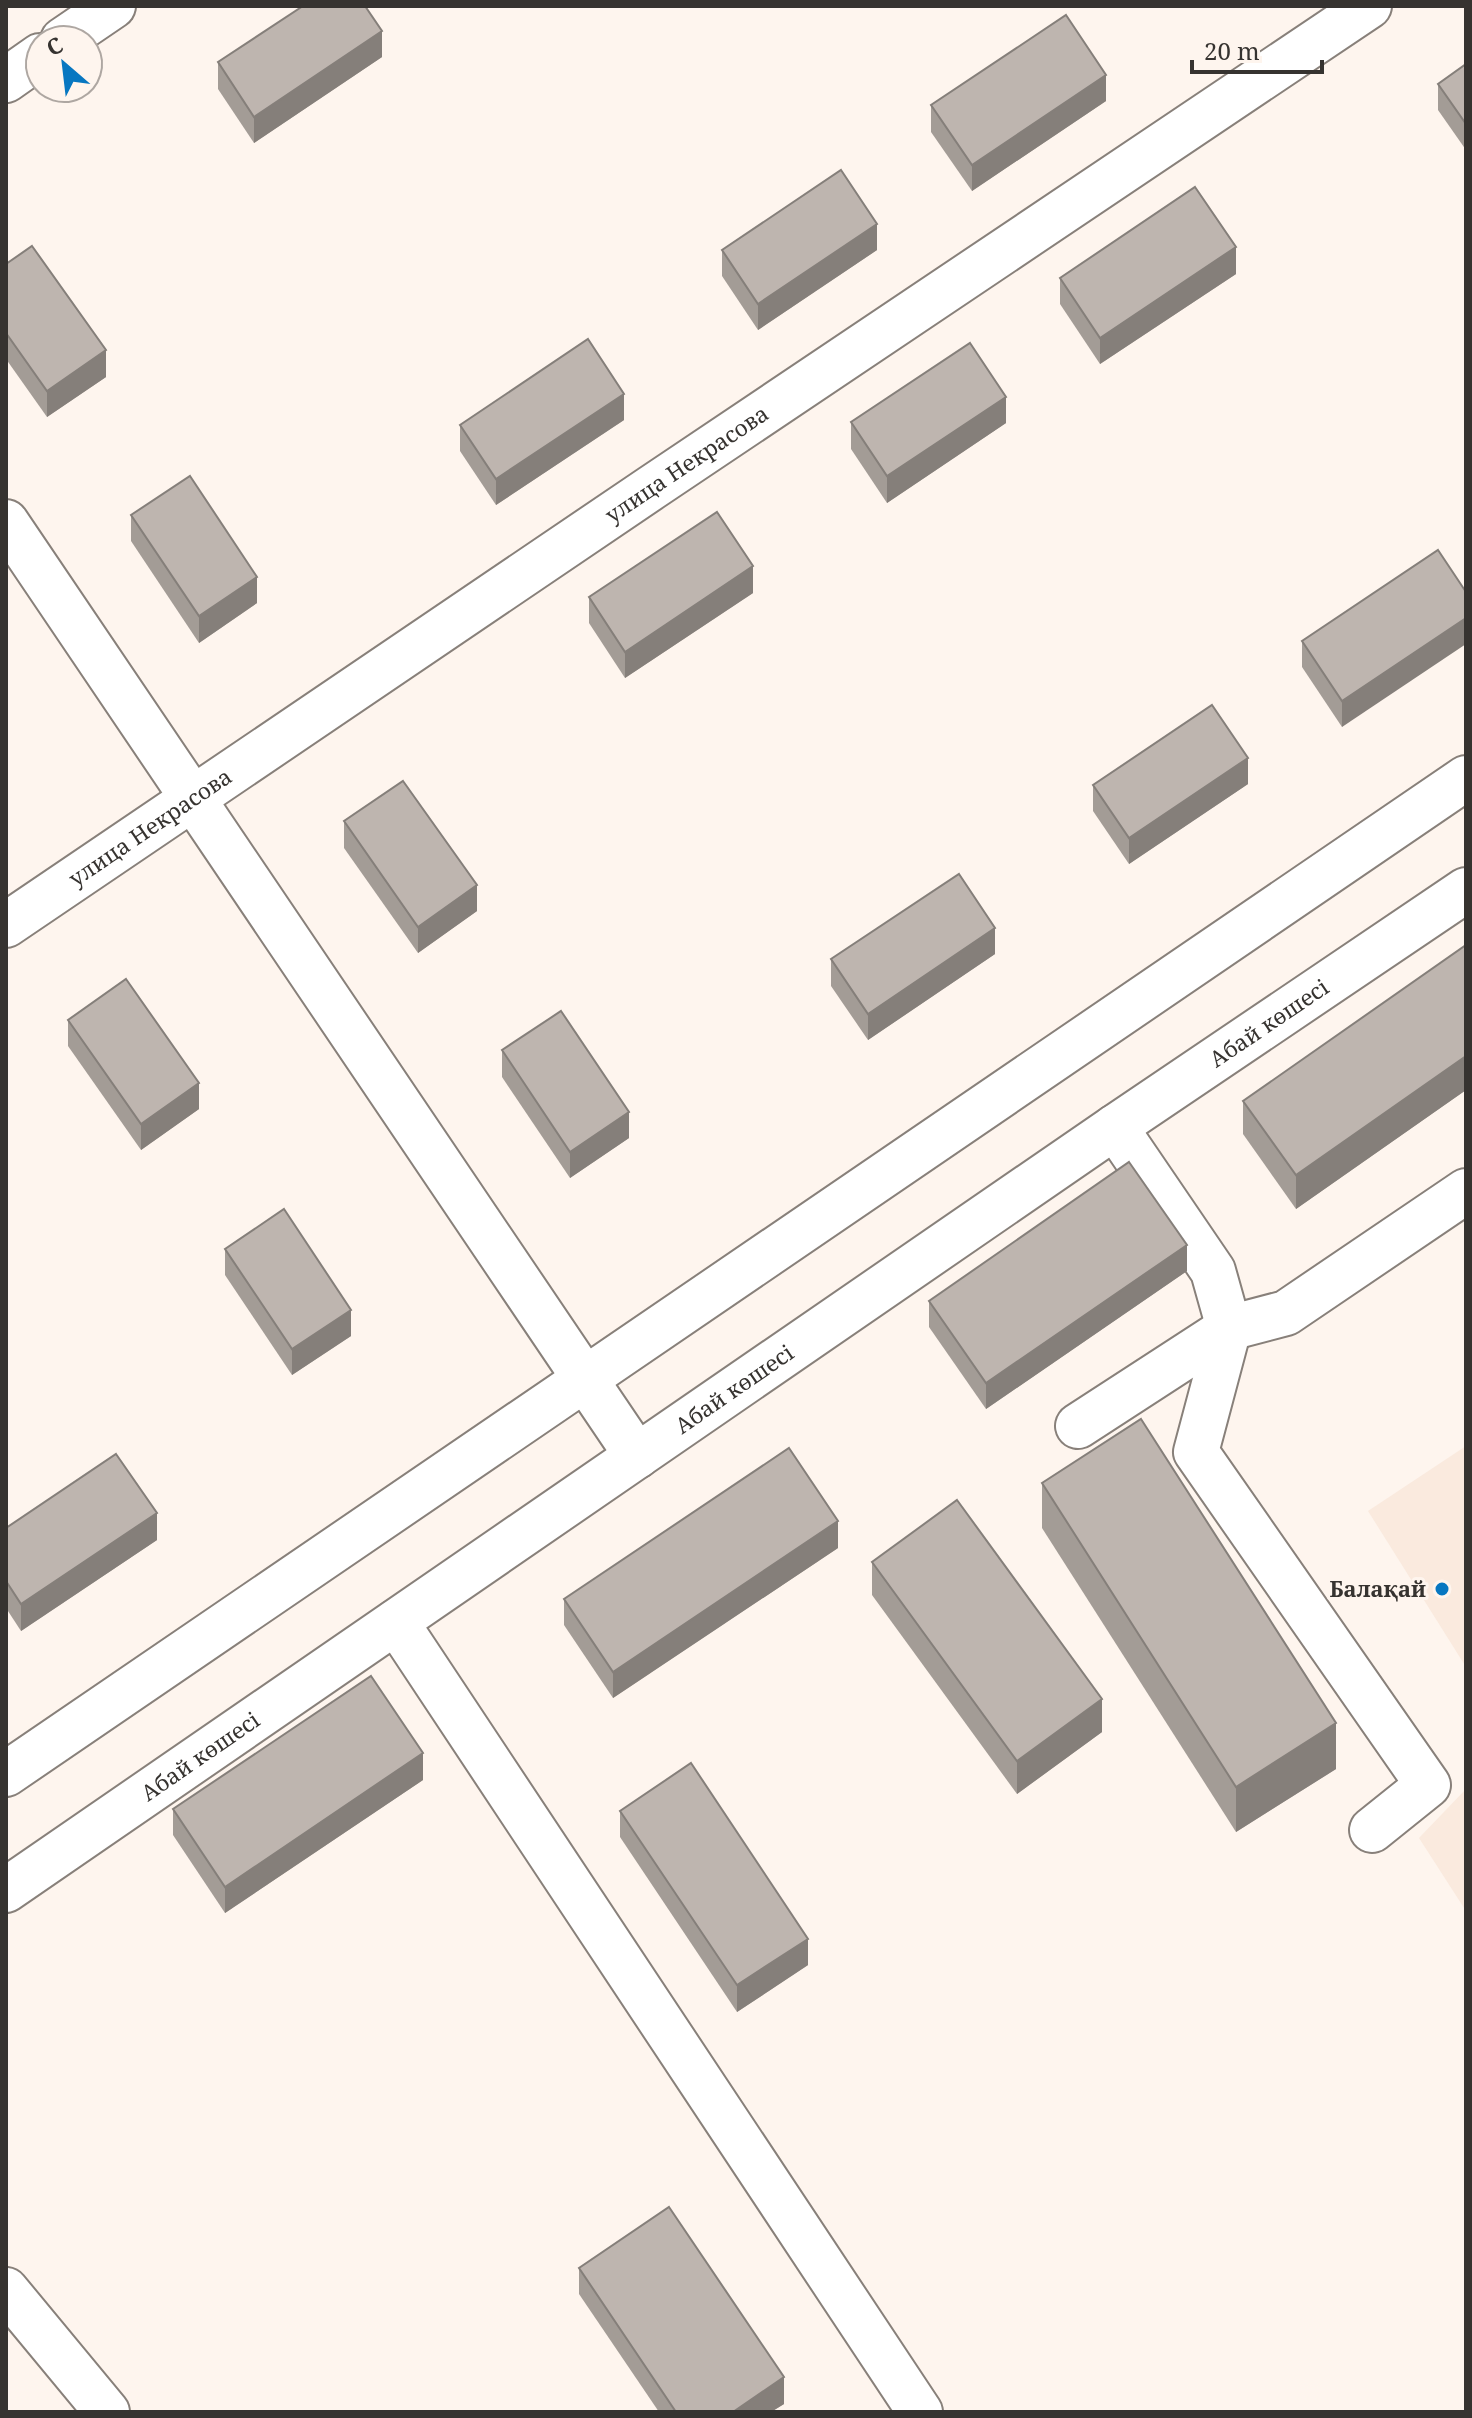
<svg xmlns="http://www.w3.org/2000/svg" width="1472" height="2418" font-family="'Noto Serif',serif">
  <style>
    .built { fill: #faeade }
    .lines { fill: none; stroke-linecap: round; stroke-linejoin: round }
    .minor-casing { stroke: #88807a; stroke-width: 48 }
    .minor { stroke: #fff; stroke-width: 44 }
    .wall { fill: #a39c96 }
    .shaded-wall { fill: #857f7a }
    .building { fill: #beb5af; stroke: #857f7a; stroke-width: 2 }
    .poi-dot { fill: #0777c1; stroke: #fef5ee; stroke-width: 3 }
    .labels { text-anchor: middle; stroke-width: 6; stroke-linejoin: round; paint-order: stroke }
    .street-label { font-size: 22px; fill: #363330; stroke: #fef5ee }
    .poi-label { font-size: 22px; font-weight: bold; fill: #363330; stroke: #fef5ee; text-anchor: end }
  </style>
  <rect width="100%" height="100%" fill="#fef5ee"/>
  <g class="built">
    <path d="M1466,1446V1667L1368,1511Z"/>
    <path d="M1466,1789V1911L1419,1838Z"/>
  </g>
  <g class="lines">
    <g class="minor-casing">
      <g id="minor">
        <path d="M63,40L113,6"/>
        <path d="M6,80L40,56"/>
        <path d="M6,522L637,1456"/>
        <path id="s1" d="M6,925L651,488L1369,6"/>
        <path d="M1115,1127L1213,1271L1229,1328L1196,1452L1428,1785L1372,1830"/>
        <path d="M1078,1426L1229,1328L1286,1313L1466,1191"/>
        <path d="M396,1622L920,2412"/>
        <path d="M6,1774L1466,778"/>
        <path id="s2" d="M6,1890L1115,1127L1466,890"/>
        <path d="M6,2290L107,2412"/>
      </g>
    </g>
    <use href="#minor" class="minor"/>
  </g>
  <g class="wall">
    <path d="M382,57L254,143L218,89V62Z"/>
    <path d="M1466,64V150L1438,110V84Z"/>
    <path d="M1106,101L972,191L931,132V105Z"/>
    <path d="M722,250H877L758,330L722,276Z"/>
    <path d="M6,264L106,377L47,417L6,359Z"/>
    <path d="M1236,274L1100,364L1060,304V278Z"/>
    <path d="M624,420L496,505L460,451V425Z"/>
    <path d="M851,422L1006,423L887,503L851,449Z"/>
    <path d="M131,515L257,603L199,643L131,541Z"/>
    <path d="M1438,550L1342,727L1302,667V641Z"/>
    <path d="M753,593L625,678L589,623V597Z"/>
    <path d="M1248,784L1129,864L1093,811V785Z"/>
    <path d="M344,821L477,911L418,953L344,848Z"/>
    <path d="M1466,945V1090L1296,1209L1243,1134V1101Z"/>
    <path d="M995,954L868,1040L831,986V959Z"/>
    <path d="M68,1020L199,1109L141,1150L68,1046Z"/>
    <path d="M502,1050L629,1138L570,1178L502,1077Z"/>
    <path d="M225,1249L351,1336L292,1375L225,1275Z"/>
    <path d="M1187,1271L986,1409L929,1327V1301Z"/>
    <path d="M1042,1483L1336,1769L1236,1832L1042,1528Z"/>
    <path d="M6,1528L157,1540L21,1631L6,1608Z"/>
    <path d="M838,1548L613,1698L564,1625V1599Z"/>
    <path d="M872,1562L1102,1732L1017,1794L872,1595Z"/>
    <path d="M423,1780L225,1913L173,1835V1809Z"/>
    <path d="M620,1811L808,1965L737,2012L620,1837Z"/>
    <path d="M579,2268L784,2404L771,2412H659L579,2294Z"/>
  </g>
  <g class="shaded-wall">
    <path d="M382,31V57L254,143V117Z"/>
    <path d="M1106,75V101L972,191V165Z"/>
    <path d="M877,224V250L758,330V304Z"/>
    <path d="M1236,247V274L1100,364V338Z"/>
    <path d="M106,350V377L47,417V391Z"/>
    <path d="M624,394V420L496,505V479Z"/>
    <path d="M1006,397V423L887,503V476Z"/>
    <path d="M753,566V593L625,678V652Z"/>
    <path d="M257,577V603L199,643V616Z"/>
    <path d="M1466,618V644L1342,727V701Z"/>
    <path d="M1248,758V784L1129,864V838Z"/>
    <path d="M477,885V911L418,953V927Z"/>
    <path d="M995,928V954L868,1040V1014Z"/>
    <path d="M1466,1056V1090L1296,1209V1175Z"/>
    <path d="M199,1083V1109L141,1150V1124Z"/>
    <path d="M629,1112V1138L570,1178V1152Z"/>
    <path d="M1187,1245V1271L986,1409V1383Z"/>
    <path d="M351,1310V1336L292,1375V1349Z"/>
    <path d="M157,1513V1540L21,1631V1604Z"/>
    <path d="M838,1521V1548L613,1698V1672Z"/>
    <path d="M1102,1699V1732L1017,1794V1761Z"/>
    <path d="M1336,1723V1769L1236,1832V1787Z"/>
    <path d="M423,1753V1780L225,1913V1887Z"/>
    <path d="M808,1939V1965L737,2012V1985Z"/>
    <path d="M784,2377V2404L771,2412H733Z"/>
  </g>
  <g class="building">
    <path d="M303,6H365L382,31L254,117L218,62Z"/>
    <path d="M1066,15L1106,75L972,165L931,105Z"/>
    <path d="M1466,64V124L1438,84Z"/>
    <path d="M841,170L877,224L758,304L722,250Z"/>
    <path d="M1195,187L1236,247L1100,338L1060,278Z"/>
    <path d="M32,246L106,350L47,391L6,333V264Z"/>
    <path d="M588,339L624,394L496,479L460,425Z"/>
    <path d="M970,343L1006,397L887,476L851,422Z"/>
    <path d="M190,476L257,577L199,616L131,515Z"/>
    <path d="M717,512L753,566L625,652L589,597Z"/>
    <path d="M1438,550L1466,592V618L1342,701L1302,641Z"/>
    <path d="M1212,705L1248,758L1129,838L1093,785Z"/>
    <path d="M403,781L477,885L418,927L344,821Z"/>
    <path d="M959,874L995,928L868,1014L831,959Z"/>
    <path d="M1466,945V1056L1296,1175L1243,1101Z"/>
    <path d="M126,979L199,1083L141,1124L68,1020Z"/>
    <path d="M561,1011L629,1112L570,1152L502,1050Z"/>
    <path d="M1129,1162L1187,1245L986,1383L929,1301Z"/>
    <path d="M284,1209L351,1310L292,1349L225,1249Z"/>
    <path d="M1141,1419L1336,1723L1236,1787L1042,1483Z"/>
    <path d="M789,1448L838,1521L613,1672L564,1599Z"/>
    <path d="M116,1454L157,1513L21,1604L6,1581V1528Z"/>
    <path d="M957,1500L1102,1699L1017,1761L872,1562Z"/>
    <path d="M371,1676L423,1753L225,1887L173,1809Z"/>
    <path d="M691,1763L808,1939L737,1985L620,1811Z"/>
    <path d="M669,2207L784,2377L733,2412H676L579,2268Z"/>
  </g>
  <circle class="poi-dot" cx="1442" cy="1589" r="8"/>
  <g class="labels">
    <g class="street-label">
      <text dy="8" stroke="none"><textPath href="#s1" startOffset="822">улица Некрасова</textPath></text>
      <text dy="8" stroke="none"><textPath href="#s1" startOffset="174">улица Некрасова</textPath></text>
      <text dy="8" stroke="none"><textPath href="#s2" startOffset="1532">Абай көшесі</textPath></text>
      <text dy="8" stroke="none"><textPath href="#s2" startOffset="884">Абай көшесі</textPath></text>
      <text dy="8" stroke="none"><textPath href="#s2" startOffset="236">Абай көшесі</textPath></text>
    </g>
    <g class="poi-label">
      <text x="1426" y="1597">Балақай</text>
    </g>
  </g>
  <rect width="1472" height="2418" fill="none" stroke="#363330" stroke-width="16"/>
  <g transform="translate(64 64) rotate(332)"><circle r="38" fill="#fef5ee" stroke="#aea7a2" stroke-width="2"/>
  <path d="M0-6L14 30L0 20L-14 30Z" fill="#0777c1"/>
  <text y="-12" font-size="22" font-weight="bold" text-anchor="middle" fill="#363330">С</text>
  </g>
  <path d="M1192 60v12h130v-12" fill="none" stroke="#363330" stroke-width="4"/>
  <text x="1204" y="60" font-size="24" fill="#363330" stroke="#fef5ee" stroke-width="6" paint-order="stroke">20 m</text>
</svg>
